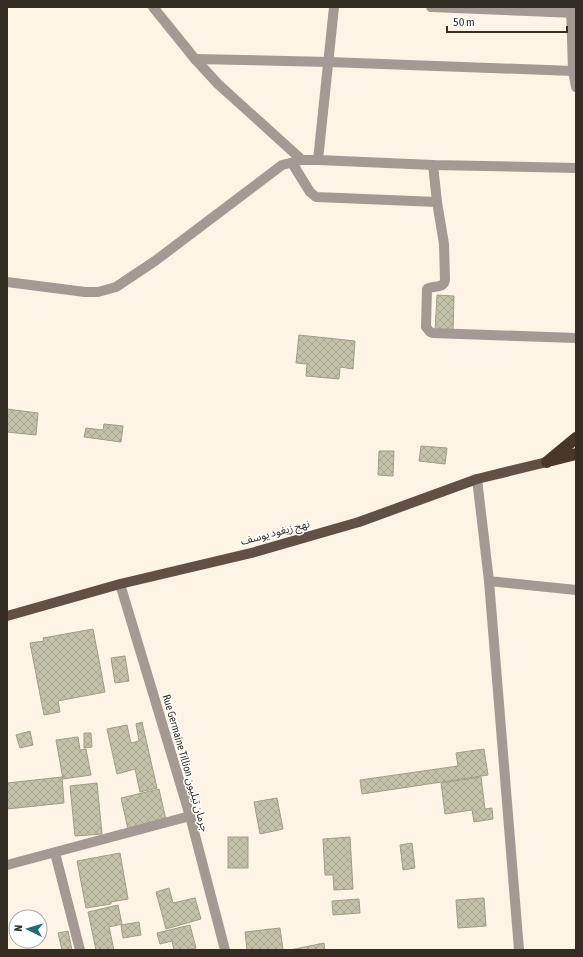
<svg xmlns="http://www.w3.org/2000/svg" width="583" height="957" font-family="'Asap Condensed','Noto Sans Arabic',sans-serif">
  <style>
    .building { fill: url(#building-cross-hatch); stroke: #a09e84 }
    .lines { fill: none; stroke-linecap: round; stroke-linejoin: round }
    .minor { stroke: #a59a93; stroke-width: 10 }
    .major { stroke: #624f45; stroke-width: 10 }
    .highway { stroke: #4b362a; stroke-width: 12 }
    .labels { text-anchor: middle; stroke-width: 3; stroke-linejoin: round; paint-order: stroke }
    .street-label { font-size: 11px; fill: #342d24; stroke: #fff }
  </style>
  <defs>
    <pattern id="building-cross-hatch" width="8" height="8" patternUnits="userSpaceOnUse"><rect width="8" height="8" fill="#c3c1a7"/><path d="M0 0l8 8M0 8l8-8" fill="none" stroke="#a8a690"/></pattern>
  </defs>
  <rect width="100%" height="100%" fill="#fef4e6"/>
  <g class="building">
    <path d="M437,295L454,296L453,332L435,331Z"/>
    <path d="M299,335L355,341L353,369L340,367L339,379L306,376L307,364L296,363Z"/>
    <path d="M7,409L38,413L36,435L7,432Z"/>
    <path d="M104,424L123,426L121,442L84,437L86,428L103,430Z"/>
    <path d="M421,446L447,448L445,464L419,461Z"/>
    <path d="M379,451H394L393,476L378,475Z"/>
    <path d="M93,629L105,692L58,701L60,712L44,715L30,643L44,641L43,638Z"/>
    <path d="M125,656L129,681L115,683L111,658Z"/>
    <path d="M142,722L157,788L140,792L135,769L117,774L107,729L127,725L131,743L139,741L136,724Z"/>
    <path d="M30,731L33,745L20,748L16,735Z"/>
    <path d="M84,733H91L92,747L84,748Z"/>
    <path d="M78,737L80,750L86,749L91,775L63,779L56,740Z"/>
    <path d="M484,749L488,775L362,794L360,780L458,766L456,753Z"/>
    <path d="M62,777L64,803L7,809V783Z"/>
    <path d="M481,777L485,809L492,808L493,819L474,822L472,810L445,814L441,783Z"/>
    <path d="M97,783L102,834L75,836L70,786Z"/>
    <path d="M159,789L166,820L128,829L121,798Z"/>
    <path d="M277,798L283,829L260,834L254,802Z"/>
    <rect x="228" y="837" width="20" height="31"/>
    <path d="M350,837L353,889L334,890L333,875H325L323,839Z"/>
    <path d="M412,843L415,868L403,870L400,845Z"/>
    <path d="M120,853L128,899L111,902V904L86,908L77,861Z"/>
    <path d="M169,888L173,903L195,898L201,919L166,929L156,892Z"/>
    <path d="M484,898L486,926L458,928L456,900Z"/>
    <path d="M359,899L360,913L333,915L332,901Z"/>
    <path d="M118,905L122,924L109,927L114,950H96L88,912Z"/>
    <path d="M139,922L141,935L123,938L121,925Z"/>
    <path d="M190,925L196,948L186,950H174L172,941L160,944L157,933Z"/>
    <path d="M280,928L283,950H247L245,932Z"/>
    <path d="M68,931L72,950H62L58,933Z"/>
    <path d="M324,943L325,950H290Z"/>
  </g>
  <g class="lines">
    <g class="minor">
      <path d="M153,7L195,59L218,84L302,160"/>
      <path d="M334,7L318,160L433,165L576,168"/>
      <path d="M431,7L576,13"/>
      <path d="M571,7L573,71L576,87"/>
      <path d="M195,59L329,62L573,71"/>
      <path d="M292,163L310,192L316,197L437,202"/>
      <path d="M433,165L437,202L444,244L445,280C444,289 433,285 427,289L426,327L430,332L433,333L576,338"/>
      <path d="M7,282L85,292H98L116,287L155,261L282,165L302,160H318"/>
      <path d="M477,479L489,581L576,590"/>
      <path d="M489,581L519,950"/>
      <path d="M120,584L190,816L225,950"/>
      <path d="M55,853L80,950"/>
      <path d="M7,865L190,816"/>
    </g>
    <path class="major" d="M7,616L120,584L255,552L359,522L477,479L547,462"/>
    <g class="highway">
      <path d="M552,460L576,454"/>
      <path d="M547,462L576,438"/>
    </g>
  </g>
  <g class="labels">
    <g class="street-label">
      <text transform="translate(275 532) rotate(-15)" y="4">نهج زيغود يوسف</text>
      <text transform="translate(186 763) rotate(74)" y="4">Rue Germaine Tillion جرمان تيليون</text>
    </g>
  </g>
  <rect width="583" height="957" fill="none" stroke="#342d24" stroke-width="16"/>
  <g transform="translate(28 929) rotate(275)"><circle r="19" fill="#ffffff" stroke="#aeaba7"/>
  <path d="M0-3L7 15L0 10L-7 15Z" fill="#226c75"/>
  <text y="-6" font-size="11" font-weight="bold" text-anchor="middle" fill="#342d24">N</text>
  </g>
  <path d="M447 26v6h120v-6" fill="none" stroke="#342d24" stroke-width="2"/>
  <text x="453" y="26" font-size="12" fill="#342d24" stroke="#ffffff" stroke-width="3" paint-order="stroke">50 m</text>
</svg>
